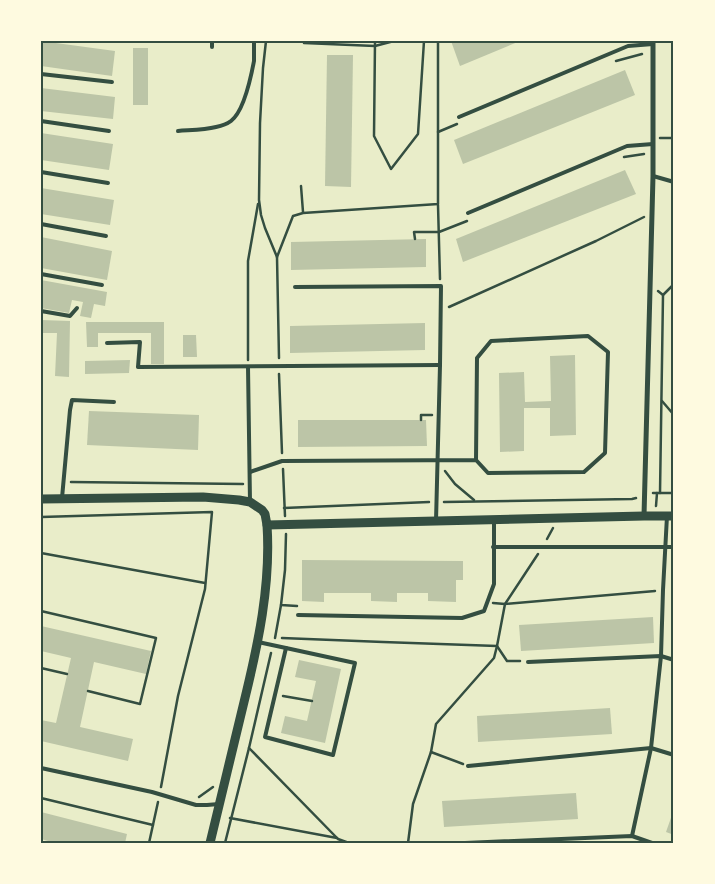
<svg xmlns="http://www.w3.org/2000/svg" width="715" height="884" font-family="'DM Sans',sans-serif">
  <style>
    .building { fill: #bcc5a7 }
    .lines { fill: none; stroke-linecap: round; stroke-linejoin: round }
    .path { stroke: #344e41; stroke-width: 2.5 }
    .service { stroke: #344e41; stroke-width: 4 }
    .minor { stroke: #344e41; stroke-width: 5 }
    .tertiary { stroke: #344e41; stroke-width: 9 }
    .neatline { fill: none; stroke: #344e41; stroke-width: 2 }
  </style>
  <rect width="100%" height="100%" fill="#e9edc9"/>
  <g class="building">
    <path d="M41,41L115,51L112,76L41,66Z"/>
    <path d="M451,41H520L460,66Z"/>
    <rect x="133" y="48" width="15" height="57"/>
    <path d="M327,55H353L351,187L325,186Z"/>
    <path d="M625,70L635,95L463,164L454,140Z"/>
    <path d="M41,88L115,97L113,119L41,111Z"/>
    <path d="M41,133L113,144L109,170L41,160Z"/>
    <path d="M625,170L636,194L463,262L456,239Z"/>
    <path d="M41,188L114,200L110,225L41,214Z"/>
    <path d="M41,237L112,251L107,280L41,268Z"/>
    <path d="M426,239V267L291,270V242Z"/>
    <path d="M41,280L107,292L105,306L94,304L91,318L80,316L83,302L72,300L69,313L41,308Z"/>
    <path d="M41,320L70,321L69,377L55,376L57,333H41Z"/>
    <path d="M86,322H164V364H151V333H98V347H87Z"/>
    <path d="M425,323V350L290,353V326Z"/>
    <path d="M183,335H196L197,357H183Z"/>
    <path d="M575,355L576,435L550,436V408H524V451L500,452L499,373L524,372L525,402L551,401L550,356Z"/>
    <path d="M130,360L129,373L85,374V361Z"/>
    <path d="M89,411L199,415L198,450L87,445Z"/>
    <path d="M298,420H426L427,446L298,447Z"/>
    <path d="M302,560L463,561V580H456V602L428,601V593H397V602L371,601V593H324V602L302,601Z"/>
    <path d="M653,617L654,643L521,651L519,625Z"/>
    <path d="M41,626L151,651L146,674L94,662L80,727L133,739L128,761L41,741V720L56,723L71,658L41,651Z"/>
    <path d="M299,660L341,669L325,743L281,733L285,716L307,721L316,681L295,677Z"/>
    <path d="M610,708L612,734L478,742L477,716Z"/>
    <path d="M576,793L578,819L444,827L442,801Z"/>
    <path d="M41,812L127,834L125,843H55L41,839Z"/>
    <path d="M673,812H674V835L666,832Z"/>
  </g>
  <g class="lines">
    <g class="path">
      <path d="M266,41L263,68L260,123L259,200L261,215L265,228L277,257L279,358"/>
      <path d="M375,41L374,136L391,169L418,134L424,41"/>
      <path d="M304,43L375,46L394,41"/>
      <path d="M616,61L642,54"/>
      <path d="M438,132L457,124"/>
      <path d="M660,138H674"/>
      <path d="M624,157L644,154"/>
      <path d="M301,186L303,212"/>
      <path d="M438,205L440,279"/>
      <path d="M415,239L414,232H439L467,221"/>
      <path d="M277,257L293,216L303,213L438,204V41"/>
      <path d="M658,291L663,295L660,493"/>
      <path d="M663,295L674,284"/>
      <path d="M449,307L596,241L644,217"/>
      <path d="M248,360V261L258,204"/>
      <path d="M279,374L282,453"/>
      <path d="M662,401L674,415"/>
      <path d="M421,420V415H432"/>
      <path d="M283,469L285,516"/>
      <path d="M445,471L455,484L474,500"/>
      <path d="M71,482L243,484"/>
      <path d="M653,493H674"/>
      <path d="M444,502L632,499L636,498"/>
      <path d="M656,506L657,493"/>
      <path d="M284,508L429,502"/>
      <path d="M41,517L212,512L205,589L178,696L161,787"/>
      <path d="M286,534L285,570L281,605L297,606"/>
      <path d="M547,539L553,528"/>
      <path d="M41,553L205,583"/>
      <path d="M493,603L505,604L538,554"/>
      <path d="M41,611L156,638L140,704L88,691"/>
      <path d="M275,638L281,605"/>
      <path d="M282,638L383,642L497,646L507,661H520"/>
      <path d="M41,668L67,674"/>
      <path d="M283,696L312,701"/>
      <path d="M249,748L338,839L349,843"/>
      <path d="M431,752L463,764"/>
      <path d="M199,797L213,787"/>
      <path d="M41,798L153,825"/>
      <path d="M230,818L337,838"/>
      <path d="M149,843L158,802"/>
      <path d="M225,843L249,748L271,653"/>
      <path d="M408,843L413,804L431,752L436,724L494,658L497,646L505,604L655,591"/>
    </g>
    <g class="service">
      <path d="M212,47V41"/>
      <path d="M41,74L112,82"/>
      <path d="M459,117L628,46L653,44"/>
      <path d="M41,121L109,131"/>
      <path d="M178,131C190,130 204,130 216,127C221,126 227,124 231,121C244,111 251,77 254,61C254,54 254,48 254,41"/>
      <path d="M41,172L108,183"/>
      <path d="M653,176L674,182"/>
      <path d="M468,213L627,146L653,144"/>
      <path d="M41,224L106,236"/>
      <path d="M41,274L102,285"/>
      <path d="M295,287L441,286L440,365L436,521"/>
      <path d="M41,311L70,316L77,308"/>
      <path d="M107,343L140,342L138,367L440,365"/>
      <path d="M248,367L250,502"/>
      <path d="M250,472L282,461L476,460L488,473L584,472L605,453L608,352L588,336L491,341L477,358L476,460"/>
      <path d="M62,498L70,410L72,400L114,402"/>
      <path d="M493,547H674"/>
      <path d="M298,615L462,618L484,611L494,584V520"/>
      <path d="M258,642L286,648"/>
      <path d="M286,648L355,663L333,755L265,737Z"/>
      <path d="M528,662L661,656L674,660"/>
      <path d="M468,766L651,748L674,755"/>
      <path d="M41,768L152,792L196,805H207L219,804"/>
      <path d="M632,836L651,748L661,656L663,590L667,516"/>
      <path d="M465,843L632,836L652,843"/>
    </g>
    <path class="minor" d="M644,516L653,176V41"/>
    <g class="tertiary">
      <path d="M41,499L203,497L239,500L250,502L262,510L265,514L267,525L644,516H674"/>
      <path d="M210,843C221,796 233,749 244,702C258,645 271,585 267,525"/>
    </g>
  </g>
  <rect width="715" height="884" fill="none" stroke="#fefae0" stroke-width="85"/>
  <rect x="42" y="42" width="630" height="800" class="neatline"/>
</svg>
